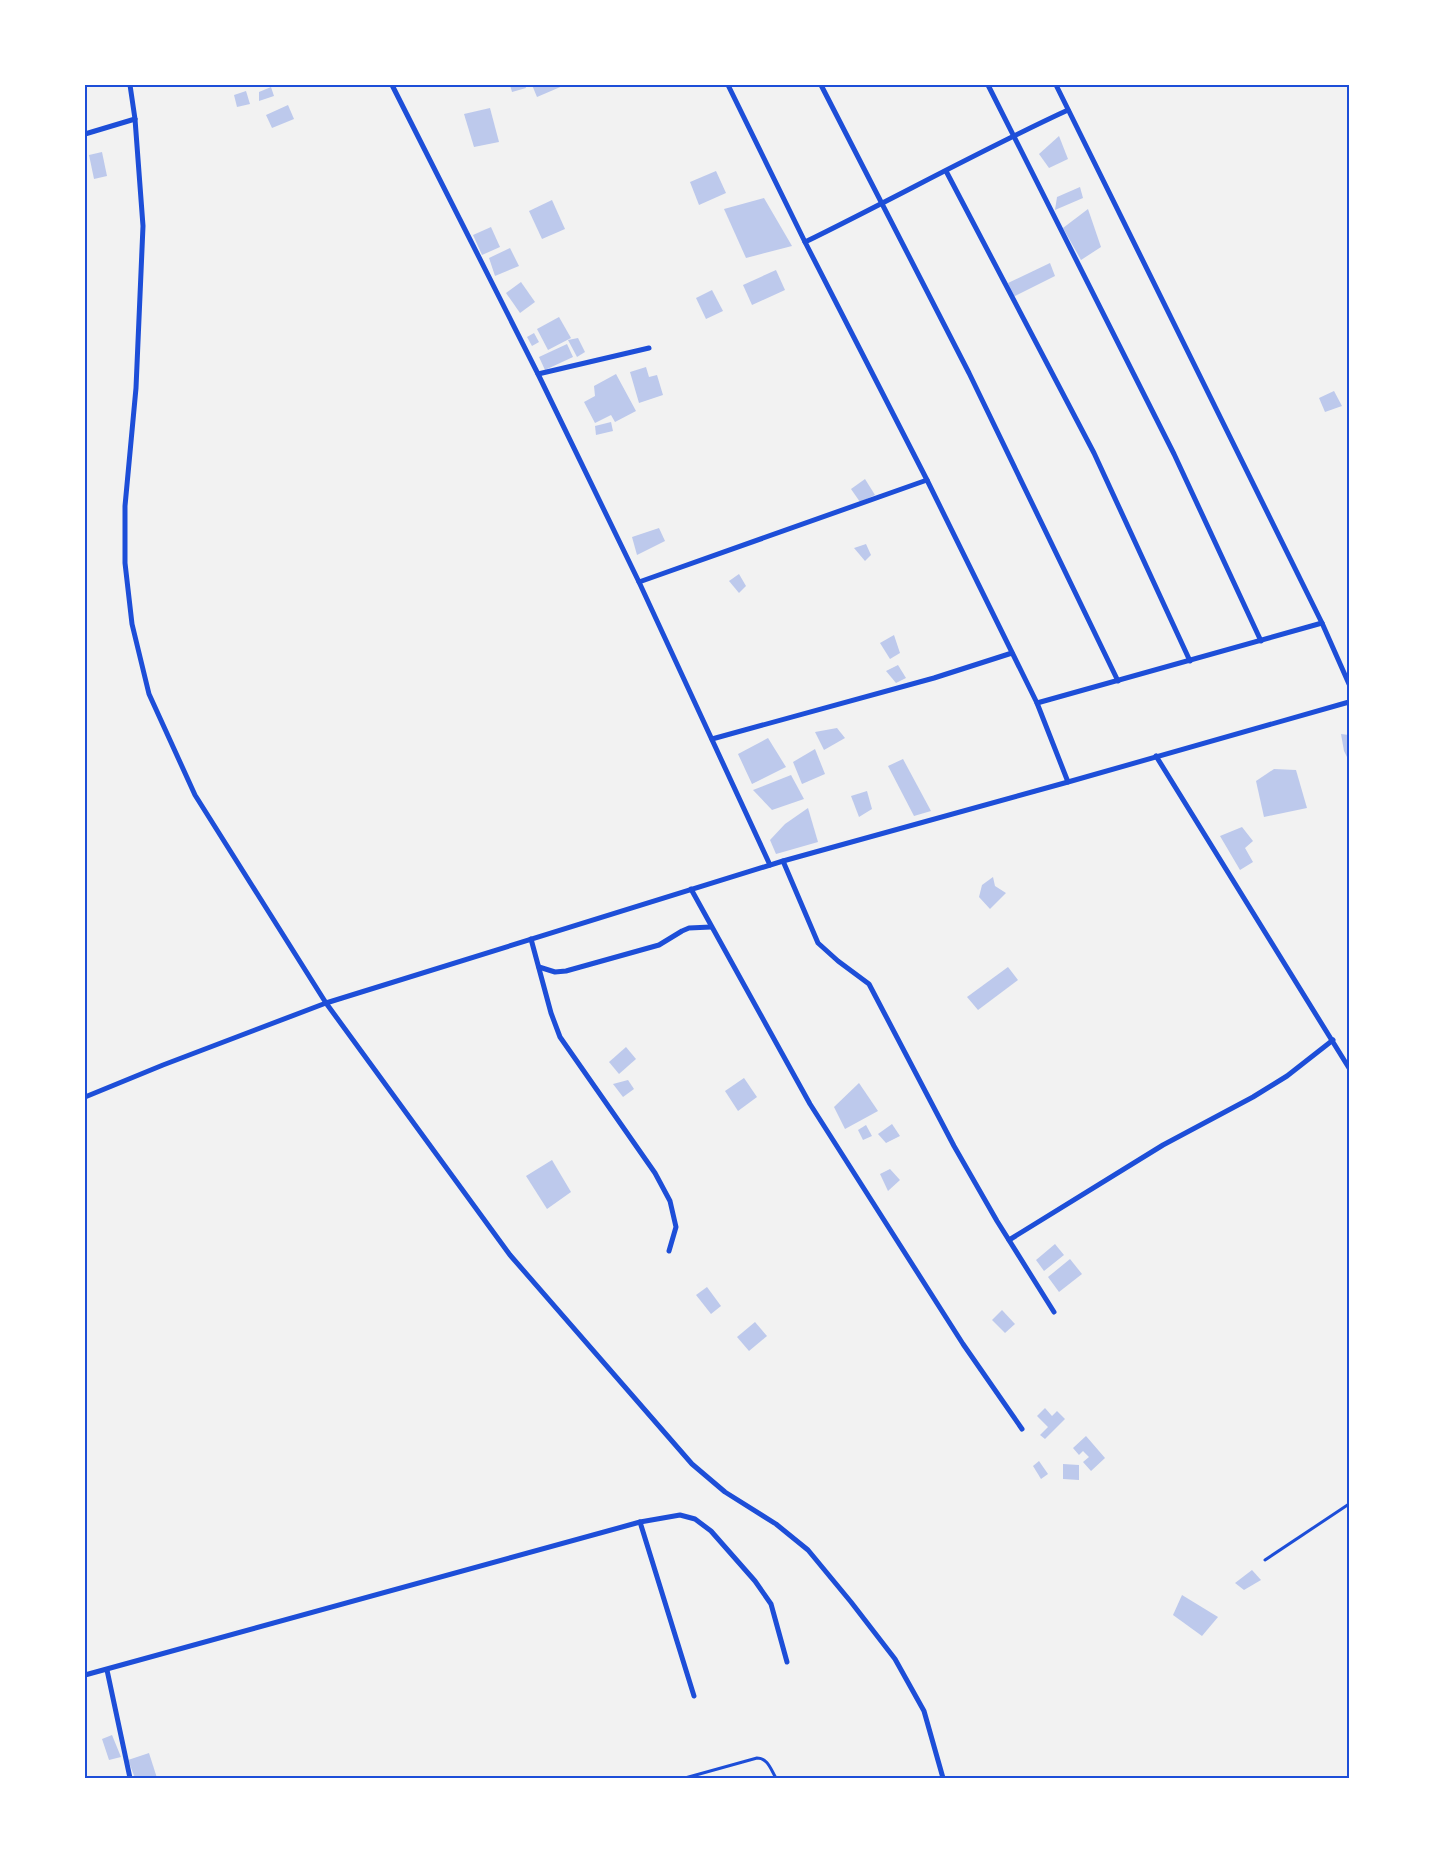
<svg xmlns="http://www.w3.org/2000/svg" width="1434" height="1863" font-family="'Noto Sans',sans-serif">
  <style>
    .building { fill: #bdc9ec }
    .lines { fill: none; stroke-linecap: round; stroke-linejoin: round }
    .path { stroke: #1d4ed8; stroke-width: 3 }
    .minor { stroke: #1d4ed8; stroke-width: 5 }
    .neatline { fill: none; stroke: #1d4ed8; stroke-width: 2 }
  </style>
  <rect width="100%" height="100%" fill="#f2f2f2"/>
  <g class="building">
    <path d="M510,85H525L526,88L512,92Z"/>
    <path d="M532,85H565L537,97Z"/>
    <path d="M271,87L274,96L259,101V92Z"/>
    <path d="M246,91L250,104L237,107L234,95Z"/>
    <path d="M288,105L294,119L272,128L266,115Z"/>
    <path d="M490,108L499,142L474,147L464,114Z"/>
    <path d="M1059,136L1068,159L1049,168L1039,154Z"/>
    <path d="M102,152L107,176L94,179L89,155Z"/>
    <path d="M716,171L726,193L699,205L690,182Z"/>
    <path d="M1080,187L1083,198L1055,210L1057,197Z"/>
    <path d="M764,198L792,246L746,258L724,209Z"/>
    <path d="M552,200L565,229L542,239L529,211Z"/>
    <path d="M1088,209L1101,247L1081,260L1063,228Z"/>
    <path d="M491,227L500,247L482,255L473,235Z"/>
    <path d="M510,248L519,266L495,276L489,258Z"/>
    <path d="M1050,263L1055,276L1013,297L1008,283Z"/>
    <path d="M776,270L785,290L752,305L743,285Z"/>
    <path d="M521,282L535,302L520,313L506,293Z"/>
    <path d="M712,290L723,311L706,319L696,298Z"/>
    <path d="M559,317L571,338L548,350L537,329Z"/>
    <path d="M534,333L539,342L532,346L527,337Z"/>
    <path d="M578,338L585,352L577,357L568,340Z"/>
    <path d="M567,344L573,357L545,370L539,357Z"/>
    <path d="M646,367L649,377L657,375L663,395L639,403L630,372Z"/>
    <path d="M616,374L636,411L615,422L611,415L595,423L584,402L595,396L594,386Z"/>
    <path d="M1334,391L1342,406L1325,412L1319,398Z"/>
    <path d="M611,422L613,431L596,435L595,426Z"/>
    <path d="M865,479L875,495L860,502L851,489Z"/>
    <path d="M659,528L665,541L637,555L632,537Z"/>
    <path d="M866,544L871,555L865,561L854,548Z"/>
    <path d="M739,574L746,586L739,593L729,581Z"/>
    <path d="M894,635L900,653L890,659L880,643Z"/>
    <path d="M898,665L906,678L896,683L886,671Z"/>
    <path d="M837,728L845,738L824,750L815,732Z"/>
    <path d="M1341,734L1349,735V761L1344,751Z"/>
    <path d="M768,738L786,767L752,784L738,754Z"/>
    <path d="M815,749L825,774L802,784L793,762Z"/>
    <path d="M903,759L931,811L914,816L888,766Z"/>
    <path d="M1274,769L1296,770L1307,808L1264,817L1256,781Z"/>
    <path d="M791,775L804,799L772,810L753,790Z"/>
    <path d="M867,791L872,809L859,817L851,796Z"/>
    <path d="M808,808L818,842L776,854L770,840L785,824Z"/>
    <path d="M1242,827L1253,841L1245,848L1253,862L1240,870L1220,836Z"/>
    <path d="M993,877L995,886L1006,893L990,909L979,897L982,885Z"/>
    <path d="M1008,967L1018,980L978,1010L967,997Z"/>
    <path d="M626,1047L636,1059L619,1074L609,1062Z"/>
    <path d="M744,1078L757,1097L738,1111L725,1091Z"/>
    <path d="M628,1080L634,1089L623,1097L613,1084Z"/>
    <path d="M859,1083L878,1111L845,1129L834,1107Z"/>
    <path d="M892,1124L900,1136L886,1143L878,1134Z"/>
    <path d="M866,1125L872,1136L863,1140L858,1130Z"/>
    <path d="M552,1160L571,1192L547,1209L526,1176Z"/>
    <path d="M890,1169L900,1180L888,1191L880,1174Z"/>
    <path d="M1055,1244L1064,1255L1044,1271L1036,1260Z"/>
    <path d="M1070,1259L1082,1274L1059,1292L1048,1277Z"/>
    <path d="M707,1287L721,1306L711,1314L696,1295Z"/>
    <path d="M1002,1310L1015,1324L1005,1333L992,1320Z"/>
    <path d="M755,1322L767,1336L749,1351L737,1337Z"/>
    <path d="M1045,1408L1052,1416L1057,1411L1065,1419L1045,1439L1040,1435L1048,1427L1037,1416Z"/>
    <path d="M1086,1436L1105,1458L1091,1471L1083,1462L1089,1457L1083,1451L1079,1455L1073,1448Z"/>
    <path d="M1039,1461L1048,1474L1041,1479L1033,1466Z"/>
    <path d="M1063,1464L1079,1465V1480L1063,1479Z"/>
    <path d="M1252,1570L1261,1580L1244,1590L1235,1583Z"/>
    <path d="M1182,1595L1218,1617L1202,1636L1173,1615Z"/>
    <path d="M112,1735L121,1757L109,1760L102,1739Z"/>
    <path d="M149,1753L157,1778H135L128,1760Z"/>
  </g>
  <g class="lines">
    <g class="path">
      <path d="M1265,1560L1349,1504"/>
      <path d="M685,1778L757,1758C768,1758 771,1770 776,1778"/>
    </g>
    <g class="minor">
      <path d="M130,85L135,119L143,226L136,388L125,506V563L132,624L149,694L195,795L326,1003L510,1255L692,1464L725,1492L776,1524L808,1550L851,1602L895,1659L924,1711L943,1778"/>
      <path d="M392,85L538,374L639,582L770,865"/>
      <path d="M728,85L805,242L927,480L1037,703L1068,782"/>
      <path d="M821,85L969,373L1118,681"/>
      <path d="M988,85L1174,454L1261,641"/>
      <path d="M1056,85L1322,623L1349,684"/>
      <path d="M85,134L135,119"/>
      <path d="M946,171L1094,453L1190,661"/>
      <path d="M805,242C893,199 979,151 1068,110"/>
      <path d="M538,374L649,348"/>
      <path d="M639,582L927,480"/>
      <path d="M1037,703L1322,623"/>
      <path d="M712,739L934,678L1012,653"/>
      <path d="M1156,756L1349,1068"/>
      <path d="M783,861L818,943L838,961L869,984L954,1146L997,1221L1054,1312"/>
      <path d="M691,889L810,1104L963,1344L1022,1429"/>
      <path d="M531,939L551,1013L560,1037L655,1173L670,1201L676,1227L669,1251"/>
      <path d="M539,967L555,972L566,971L659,945L682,931L689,928L711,927"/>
      <path d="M85,1097L163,1065L326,1003L783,861L1068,782L1349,702"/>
      <path d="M1009,1240L1163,1145L1253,1097L1287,1076L1333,1040"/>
      <path d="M640,1522L694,1696"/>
      <path d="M107,1670L130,1778"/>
      <path d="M85,1675L640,1522L680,1515L695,1519L711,1531L755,1581L771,1604L787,1662"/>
    </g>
  </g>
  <rect width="1434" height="1863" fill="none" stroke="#ffffff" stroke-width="172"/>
  <rect x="86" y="86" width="1262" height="1691" class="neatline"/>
</svg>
